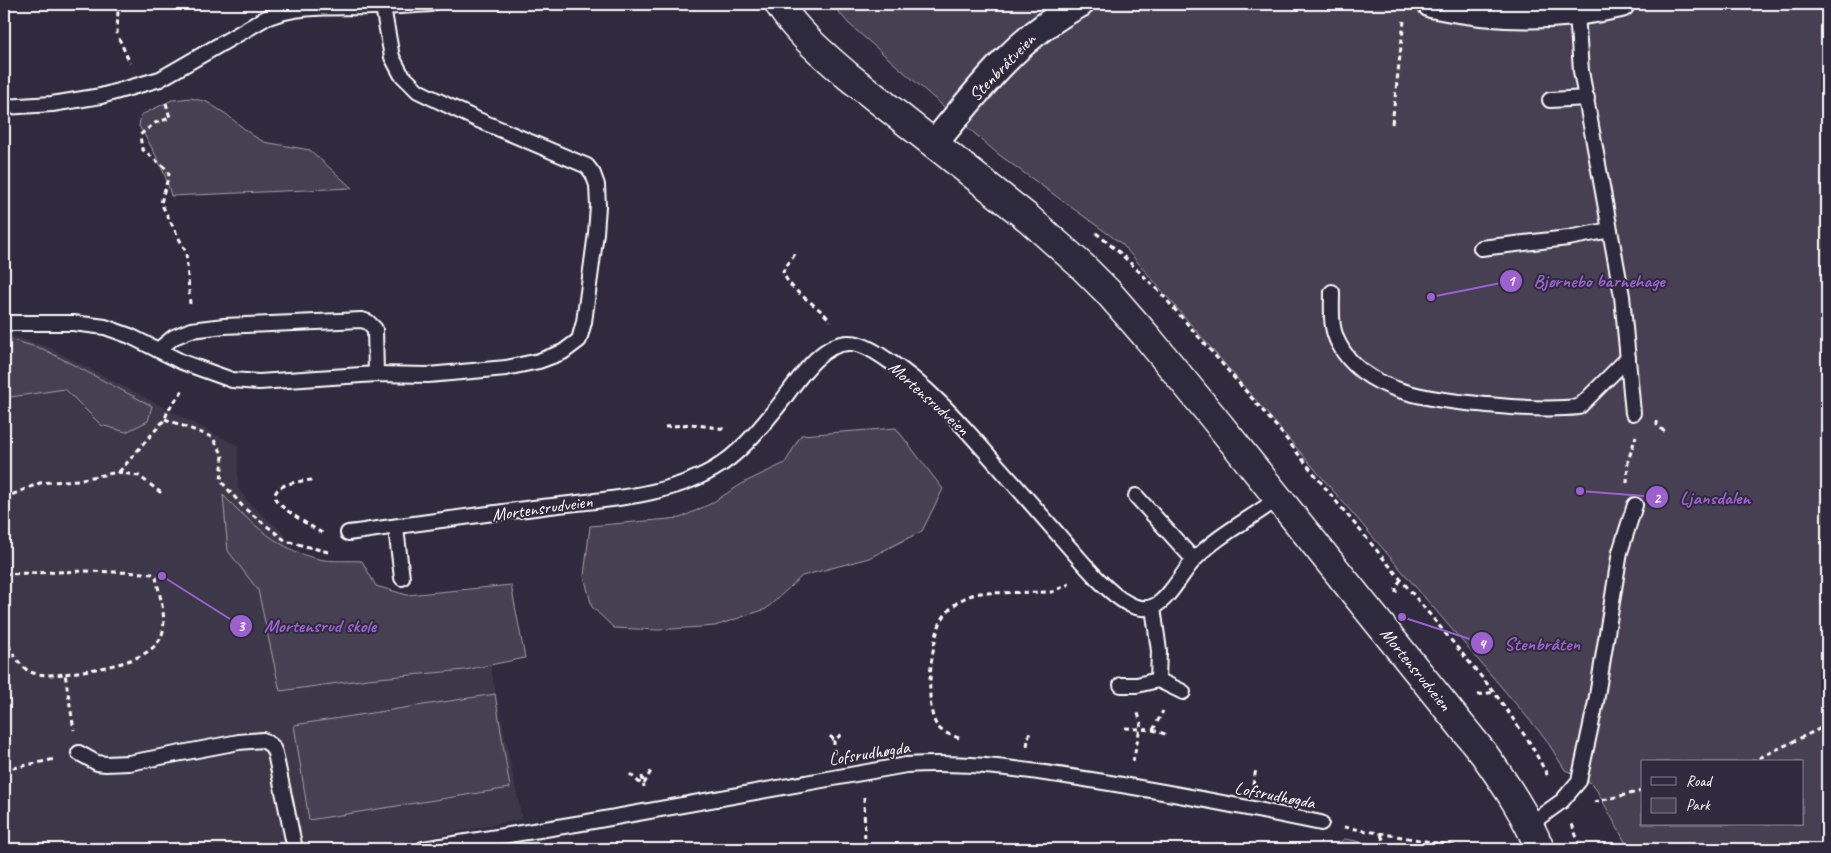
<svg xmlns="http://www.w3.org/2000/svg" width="1831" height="853" font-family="Caveat,sans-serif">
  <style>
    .built { fill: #3c3749 }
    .green { fill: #464152; stroke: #a2a0a8; fill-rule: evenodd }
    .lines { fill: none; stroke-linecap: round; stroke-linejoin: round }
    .lane-casing { stroke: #fff; stroke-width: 18 }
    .street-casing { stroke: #fff; stroke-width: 30 }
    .secondary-casing { stroke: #fff; stroke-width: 31 }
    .path { stroke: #fff; stroke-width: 3; stroke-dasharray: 5 4; stroke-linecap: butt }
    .lane { stroke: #2f2a3d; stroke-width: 14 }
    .street { stroke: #2f2a3d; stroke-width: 26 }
    .secondary { stroke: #2f2a3d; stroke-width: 28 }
    .labels { text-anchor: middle; stroke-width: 4; stroke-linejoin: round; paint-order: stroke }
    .street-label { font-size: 18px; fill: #fff; stroke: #2f2a3d }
    .leader { fill: none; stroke: #9c61cf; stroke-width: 2 }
    .callout-dot { fill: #9c61cf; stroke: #2f2a3d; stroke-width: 2 }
    .mark-label { font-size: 15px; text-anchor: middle; font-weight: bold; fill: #fff }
    .callout-label { font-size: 19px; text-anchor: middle; font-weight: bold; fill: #9c61cf; stroke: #2f2a3d; stroke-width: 4; stroke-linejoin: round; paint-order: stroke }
  </style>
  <rect width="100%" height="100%" fill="#2f2a3d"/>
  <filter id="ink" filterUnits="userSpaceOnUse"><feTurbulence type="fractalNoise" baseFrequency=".02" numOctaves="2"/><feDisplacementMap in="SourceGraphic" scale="10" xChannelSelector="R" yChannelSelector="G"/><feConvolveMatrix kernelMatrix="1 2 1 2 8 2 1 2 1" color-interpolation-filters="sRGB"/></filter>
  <g filter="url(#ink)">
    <path class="built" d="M4,337H16L48,347L238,446V488L251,505L282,531L291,548L350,605L480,615L522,819L370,849H4Z"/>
    <g class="green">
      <path d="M832,4H1827V849H1629L1596,789L1587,780L1565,770L1545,738L1122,244L998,154L849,24ZM1642,762H1802V824H1642Z"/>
      <path d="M191,98L207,102L226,114L252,135L264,142L310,150L352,188L171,196C165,170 153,149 139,126L141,115L172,100Z"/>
      <path d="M12,340L43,349L152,406L148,421L126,432L101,425L65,389L4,398V341Z"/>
      <path d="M896,428L943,489L922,531L869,558L802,576L766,609L715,626L658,630L614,628L592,607L584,576L590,526L680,518L710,504L745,482L785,463L801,435Z"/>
      <path d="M223,495C248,521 282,552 319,559C333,562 348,560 362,561L376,586L407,595L511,585L525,658L465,670L368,679L280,691L258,590L228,551Z"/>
      <path d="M495,694L510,788L309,820L294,725Z"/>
      <path d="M1345,839L1402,849H1329Z"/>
    </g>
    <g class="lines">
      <g class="lane-casing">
        <g id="lane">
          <path d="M1577,13L1581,71L1622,296L1633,413"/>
          <path d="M1550,100L1587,98"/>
          <path d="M4,107L52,104L101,96L160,79L266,18C299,4 338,8 373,7C393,7 412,5 431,4"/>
          <path d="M1481,248L1568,238L1610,230"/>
          <path d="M1332,292C1332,311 1330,328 1339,344C1365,395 1438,400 1488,405C1518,408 1549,410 1579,407L1628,358"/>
          <path d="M4,323H73L105,327L130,336L182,362L232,380L259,382L376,374L428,375L506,368L539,361L563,352L579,340L584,322L596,233L598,206L597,185L593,174L587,166L476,119L418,91L401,74L392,57L383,7"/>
          <path d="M158,350L174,337L191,330L224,326L362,320L368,322L375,329L376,374"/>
          <path d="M1136,496L1194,560"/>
          <path d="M396,528L402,578"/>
          <path d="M348,533C413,524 477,515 542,507C598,500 664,498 714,469C738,455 758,431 775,410C793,389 818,342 850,343C862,343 876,352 886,359C926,384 959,421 990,457C1014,484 1038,511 1062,539C1079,558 1105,591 1127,603C1135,608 1146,610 1154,606C1169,600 1183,571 1195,559C1219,534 1251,519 1278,498"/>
          <path d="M1158,680L1183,692"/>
          <path d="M1121,685H1137L1158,680L1159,651L1153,607"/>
          <path d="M79,753L97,763L106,764L129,763L239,742L263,740L272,746L275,753L295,849"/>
          <path d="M1530,824L1562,801L1579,781L1596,702L1620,552L1635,505"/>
          <path d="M423,849L582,823L906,765C969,761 1029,770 1091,780C1168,792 1245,807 1321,823"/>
        </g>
      </g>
      <g class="street-casing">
        <g id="street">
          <path d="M1431,4C1492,17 1560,19 1621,4"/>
          <path d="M934,144C977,91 1018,36 1080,4"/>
        </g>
      </g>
      <g class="secondary-casing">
        <path id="secondary" d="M779,4C796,32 824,55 848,76L1028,218L1082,266L1108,292L1148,338L1213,417L1484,754C1506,785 1526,815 1540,849"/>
      </g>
      <g class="path">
        <path d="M113,4L118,11L117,34L130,63"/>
        <path d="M166,103L170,118L155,123L140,135L142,149L165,168L169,174L161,203L186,252L190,304"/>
        <path d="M1392,124L1404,21"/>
        <path d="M1096,233L1120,253L1158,290L1276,426L1335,500L1494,692L1530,743L1549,778"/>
        <path d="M795,254L783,271C789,293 818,303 830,321"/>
        <path d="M165,419L212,437L223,455L221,481L244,508L286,541L328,552L330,549"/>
        <path d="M1657,421V425L1667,434"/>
        <path d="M665,427L691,424L725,429"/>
        <path d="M119,472L165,419L168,410L184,389"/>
        <path d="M312,480C304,481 269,483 276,500C280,508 315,529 324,534"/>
        <path d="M1627,483L1628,461L1636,436"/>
        <path d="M4,498L40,483L77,480L118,472L139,476L164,495"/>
        <path d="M4,574L86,571L145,573L152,574L156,577C159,594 166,614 163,631C156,664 92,669 65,674"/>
        <path d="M1396,593V588L1401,579"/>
        <path d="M4,637C22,670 25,678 65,674L74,730"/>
        <path d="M1478,695L1494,692"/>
        <path d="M1125,728L1153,730L1168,735"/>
        <path d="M1153,730L1163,711"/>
        <path d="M830,736L834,740"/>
        <path d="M959,738C951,735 943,733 938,727C923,710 931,637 943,618C952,604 964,596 980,593L1052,592L1069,584"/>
        <path d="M1027,746L1030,729"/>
        <path d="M834,754V740L844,733"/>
        <path d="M1133,762L1141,723L1137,710"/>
        <path d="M1751,762L1821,728H1827"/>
        <path d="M4,770L55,759"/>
        <path d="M630,774L641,784H644L652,769"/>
        <path d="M642,776L644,787"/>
        <path d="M1253,785L1256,769"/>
        <path d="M864,797L865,849"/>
        <path d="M1594,802L1642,791"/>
        <path d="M1572,824L1581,849"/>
        <path d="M1344,827L1471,849"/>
        <path d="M1381,835L1388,849"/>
      </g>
      <use href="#lane" class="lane"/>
      <use href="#street" class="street"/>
      <use href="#secondary" class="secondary"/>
    </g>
  </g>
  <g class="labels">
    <g class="street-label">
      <text transform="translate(1002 67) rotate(-46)" y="6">Stenbråtveien</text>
      <text transform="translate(929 398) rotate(42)" y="6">Mortensrudveien</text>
      <text transform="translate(542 508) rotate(-8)" y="6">Mortensrudveien</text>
      <text transform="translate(1416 669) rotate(51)" y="6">Mortensrudveien</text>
      <text transform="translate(869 753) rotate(-9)" y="6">Lofsrudhøgda</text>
      <text transform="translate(1275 795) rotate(11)" y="6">Lofsrudhøgda</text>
    </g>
  </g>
  <path class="leader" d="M1431 297L1511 281M1580 491L1657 497M162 576L241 626M1402 617L1482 643"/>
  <g class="callout-dot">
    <circle cx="1431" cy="297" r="5"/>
    <circle cx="1580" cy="491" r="5"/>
    <circle cx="162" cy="576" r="5"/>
    <circle cx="1402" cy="617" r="5"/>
    <circle cx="1511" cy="281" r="12"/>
    <circle cx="1657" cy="497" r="12"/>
    <circle cx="241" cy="626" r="12"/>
    <circle cx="1482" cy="643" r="12"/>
  </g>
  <g class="mark-label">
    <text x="1511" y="286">1</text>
    <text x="1657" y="503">2</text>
    <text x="241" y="631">3</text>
    <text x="1482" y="649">4</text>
  </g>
  <g class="callout-label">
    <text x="1599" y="287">Bjørnebo barnehage</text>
    <text x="1715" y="504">Ljansdalen</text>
    <text x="320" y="632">Mortensrud skole</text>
    <text x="1542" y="650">Stenbråten</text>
  </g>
  <rect width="1831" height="853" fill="none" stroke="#2f2a3d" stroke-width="20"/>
  <rect x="10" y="10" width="1811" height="833" fill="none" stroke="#fff" stroke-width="2" filter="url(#ink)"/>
  <rect x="1641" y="760" width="162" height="65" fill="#2f2a3d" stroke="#827f8b"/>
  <rect x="1651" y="777" width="25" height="8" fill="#2f2a3d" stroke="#827f8b"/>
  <text x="1686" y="786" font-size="15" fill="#ffffff">Road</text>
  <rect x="1651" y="798" width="25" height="15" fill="#464152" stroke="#827f8b"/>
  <text x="1686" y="810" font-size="15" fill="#ffffff">Park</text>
</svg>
